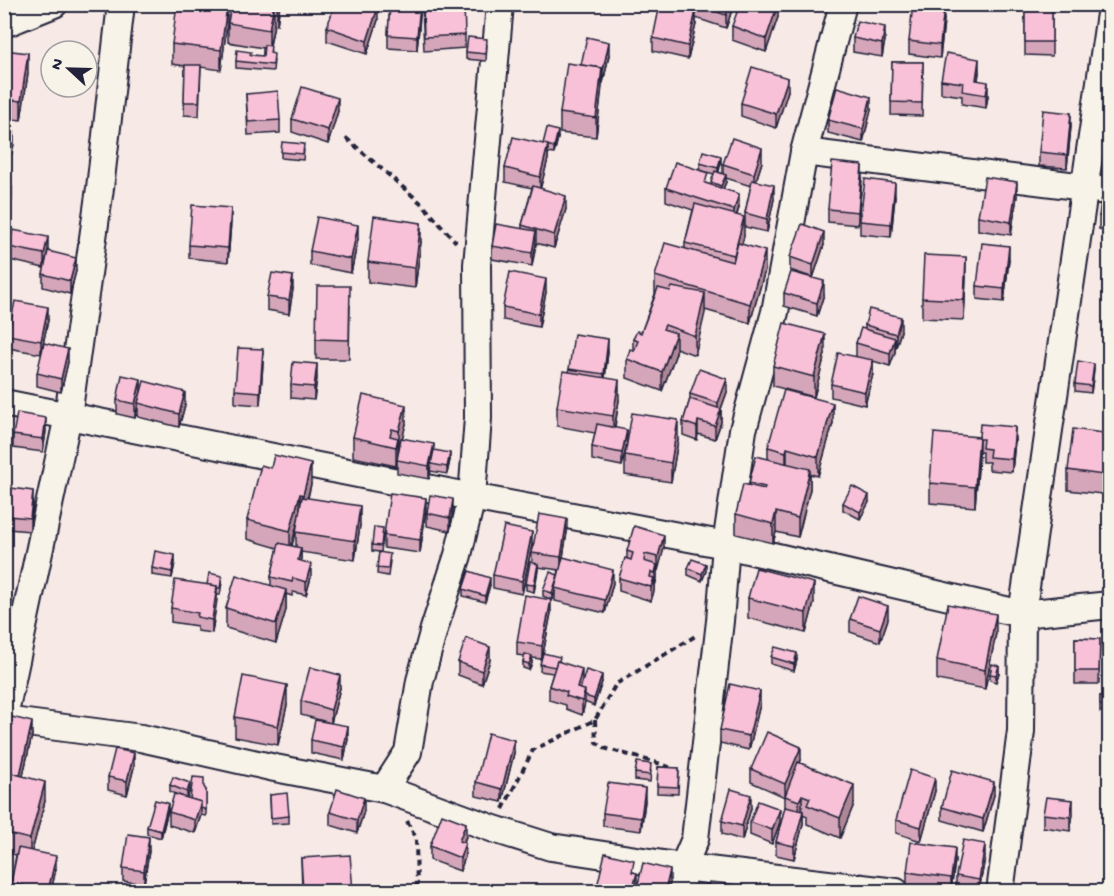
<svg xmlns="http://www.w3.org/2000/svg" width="1114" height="896" font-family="'Gochi Hand',sans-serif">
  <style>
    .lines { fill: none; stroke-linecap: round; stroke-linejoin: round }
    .minor-casing { stroke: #22223b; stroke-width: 30 }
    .path { stroke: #22223b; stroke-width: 4; stroke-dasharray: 6 4.5; stroke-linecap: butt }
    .minor { stroke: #f7f3e8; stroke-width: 26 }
    .wall { fill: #d5a6b9; stroke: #22223b; stroke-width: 1.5; fill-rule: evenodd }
    .shaded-wall { fill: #ae8796; stroke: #22223b; stroke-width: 1.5 }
    .building { fill: #f8c1d7; stroke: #22223b; stroke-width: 1.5 }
  </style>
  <rect width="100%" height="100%" fill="#f7e9e5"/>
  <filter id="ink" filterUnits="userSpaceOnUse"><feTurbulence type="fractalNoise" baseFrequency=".0167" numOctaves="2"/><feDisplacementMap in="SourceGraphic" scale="12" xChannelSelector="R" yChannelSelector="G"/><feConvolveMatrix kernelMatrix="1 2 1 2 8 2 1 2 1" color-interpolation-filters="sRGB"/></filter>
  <g filter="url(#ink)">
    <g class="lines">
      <g class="minor-casing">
        <g id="minor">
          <path d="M4,24L54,4"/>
          <path d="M804,152L1085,187L1110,192"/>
          <path d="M4,403L472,497L726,545L1022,614L1110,605"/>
          <path d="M4,717L68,416L100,188L121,4"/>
          <path d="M4,720L141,738L275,768L384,789L494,829L551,847L683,867L896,892"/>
          <path d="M384,789L408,752L420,681L434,629L458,555L472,497L478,418L477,265L500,4"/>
          <path d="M680,892L683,867L695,839L720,621L726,545L743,430L775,312L804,152L843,4"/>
          <path d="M1000,892L1021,731L1022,614L1110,14"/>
        </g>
      </g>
      <g class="path">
        <path d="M346,138L421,203L456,242"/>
        <path d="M595,720L596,742L604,748L661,764L674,769"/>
        <path d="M503,809L533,750L595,720L616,684L697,635"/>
        <path d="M407,821L416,838L417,892"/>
      </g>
      <use href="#minor" class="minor"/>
    </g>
    <g class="wall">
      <path d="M219,4H280L277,25L274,24L270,46L271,53L274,60L273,71L236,68V61L251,55L263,56V48L228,42V24H227L221,70L201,67L199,116L184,115L185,66L172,64V44Z"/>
      <path d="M390,4H421L417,50L388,48V35Z"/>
      <path d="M422,4L465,35V48L424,51Z"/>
      <path d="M692,4H734L726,28L696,18V24L688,59L653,51V38L692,10Z"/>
      <path d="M1025,4H1052V56L1025,55Z"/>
      <path d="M778,17L766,52L732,40V26Z"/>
      <path d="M378,20L367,54L327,41V27Z"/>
      <path d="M944,20L940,58L909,54V41Z"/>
      <path d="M853,38L885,40L882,57L853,52Z"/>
      <path d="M487,45L486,61L466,59V52Z"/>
      <path d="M4,50L28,73L21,120L4,118Z"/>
      <path d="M609,55L603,83H602L596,137L560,133V113L581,65Z"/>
      <path d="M892,62H923L922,116L891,115Z"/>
      <path d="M979,72L978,81L988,96L986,108L962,104V96L941,93V80Z"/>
      <path d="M788,91L776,128L741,116V103Z"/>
      <path d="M246,94L280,120V133L248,135Z"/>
      <path d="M871,110L863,142L828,133V120Z"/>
      <path d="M338,111L328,144L292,132V119Z"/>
      <path d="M1071,126L1067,168L1039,166V152Z"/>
      <path d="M558,138L554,154L548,153V159L540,189L566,209L554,248L536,243L532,266L492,259V246L522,229V225L532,188L505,182V168Z"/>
      <path d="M304,150L303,160L281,158V152Z"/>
      <path d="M762,162L756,181L774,199L767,232L745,227V213L751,186L726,178V182L723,189L739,207L737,215L744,236L741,244L765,270L750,323L705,310L695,355L676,348V353L662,391L627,378V359L633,350V339L641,333L655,294V276L685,248V243L693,210L666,201V188L708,184L711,185L714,174L700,170V163H721L718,172L723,174V164Z"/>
      <path d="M862,178L858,225L828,222V209Z"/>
      <path d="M895,196L891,237L860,234V221Z"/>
      <path d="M1017,196L1011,235L978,230V216Z"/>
      <path d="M1110,201V231L1099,229V216Z"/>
      <path d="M231,221L228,262L189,258V245Z"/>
      <path d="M358,239L351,273L310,265V251Z"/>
      <path d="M421,242L415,288L368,282V262Z"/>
      <path d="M824,245L813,278L824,294L817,316L784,306V293L811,277L790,270V257Z"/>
      <path d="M9,247L48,250L44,268L9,260Z"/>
      <path d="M1009,260L1004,302L977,299V286Z"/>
      <path d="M76,271L70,294L43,287V274Z"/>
      <path d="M966,277L964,320L922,318V298Z"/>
      <path d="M293,289L289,314L267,310V297Z"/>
      <path d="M546,292L539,327L503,320V307Z"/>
      <path d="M350,306L349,359H316V339Z"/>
      <path d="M48,320L41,354L8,348V335Z"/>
      <path d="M865,325L901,331L896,347H895V352L890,366L873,361V374L865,405L831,397V384L856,356V343L865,329Z"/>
      <path d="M1110,336V388L1103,387V374Z"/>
      <path d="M608,352L605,378L619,400L615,427L627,443L622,466L592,460V447L595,433L557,426V407L569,372V369Z"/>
      <path d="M825,354L814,397L773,386V366Z"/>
      <path d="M68,362L61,392L37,386V373Z"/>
      <path d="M263,363L260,405L235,403V390Z"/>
      <path d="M1094,370L1091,393L1075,391V384Z"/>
      <path d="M317,378L314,400L291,398V385Z"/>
      <path d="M141,392L185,405L179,427L138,417V405L135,418L117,414V400Z"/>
      <path d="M727,392L721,409V422L715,439L698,434L697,440L683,435V422L690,399V394Z"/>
      <path d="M1110,417V495L1068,490V470L1107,434Z"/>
      <path d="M833,423L818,476L810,474V489L798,537L776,532L773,543L736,534V514L749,485V483L768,459V447Z"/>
      <path d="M406,424L402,438L434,451L450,460L447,474L431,471L429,479L397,473V463L396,466L353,457V437Z"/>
      <path d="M46,431L43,452L13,448V435Z"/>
      <path d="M979,437L1015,440L1012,472L989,470V462H982V452H979L975,507L930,503V483Z"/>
      <path d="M678,440L671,482L625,475V455Z"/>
      <path d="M311,484L308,498L360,525L355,560L301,552V561L311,577L306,595L293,592L292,596L286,594V610L276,643L226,628V608L271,586V577L278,548L247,539V520ZM298,521L296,532V547L292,546Z"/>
      <path d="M869,502L860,519L843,510V503Z"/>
      <path d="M33,504L30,531L8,529V516Z"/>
      <path d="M426,511L420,553L384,548V535Z"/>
      <path d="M453,512L450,531L427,526V513Z"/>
      <path d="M567,532L563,557L613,583L605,613L555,601V591L552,600L543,596V590L558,575L559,570L538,567L534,592L526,590V584L532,563V553Z"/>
      <path d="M383,535L381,552L390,561L388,576L377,574L379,552L372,551V545Z"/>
      <path d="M532,545L522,594L493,588V575Z"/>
      <path d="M664,548L657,571V578L655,586H654V591L651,601L619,591V578L627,558V551Z"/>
      <path d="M175,562L172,578L152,575V568Z"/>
      <path d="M688,568L706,571L702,581L688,575Z"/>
      <path d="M222,583L220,595H217L212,633L197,631V626L171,622V608L207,585Z"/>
      <path d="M490,585L485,602L463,596V589Z"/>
      <path d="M748,598L814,603L806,633L748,618Z"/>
      <path d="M551,613L543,654L560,662L582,682H602L594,706L585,702L582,715L566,709V705L549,700V686L553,673L540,671L541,659L532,658V663L529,670L523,668V662L524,656L517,655V642Z"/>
      <path d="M850,619H888L880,642L850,632Z"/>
      <path d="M996,633L985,689L937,680V660Z"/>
      <path d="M1075,638L1100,639L1099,684H1075Z"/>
      <path d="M771,657L797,660L794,671L771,664Z"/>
      <path d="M490,660L482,684L458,675V662Z"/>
      <path d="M999,673L996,682L990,680V674Z"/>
      <path d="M340,688L331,723L348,739L344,760L311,753V740L327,722L301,715V701Z"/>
      <path d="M1110,695V711L1100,712V696Z"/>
      <path d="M760,704L749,750L720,743V730Z"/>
      <path d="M287,705L278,745L235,737V717Z"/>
      <path d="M32,735L23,776L45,801L32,851L56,869L51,891H11V883L16,855L4,852V750Z"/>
      <path d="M514,753L502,802L476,796V782Z"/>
      <path d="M801,760L800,763L854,804L840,838L807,824V816L803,814V824L794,859L776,855V842L785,808V797L751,782V769Z"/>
      <path d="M134,767L127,795L108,790V777Z"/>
      <path d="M658,767L679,768L678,794L657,793Z"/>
      <path d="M651,771L650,782L635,780V773Z"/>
      <path d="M170,785L190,790L187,798L190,799L204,788L206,790V816L201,815L195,833L169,825V812L184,797L170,792Z"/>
      <path d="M935,791L921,841L896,833V820Z"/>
      <path d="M270,795L289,816V823L271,824Z"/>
      <path d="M994,795L983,832L942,820V807Z"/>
      <path d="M645,801L641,831L603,826V813Z"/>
      <path d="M751,808L742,840L722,834V821Z"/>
      <path d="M168,810L161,838L147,834V827Z"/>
      <path d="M364,811L357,833L330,825V812Z"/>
      <path d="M1043,814H1073L1070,831L1043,827Z"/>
      <path d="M750,822H780L772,844L750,835Z"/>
      <path d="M466,836L464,843L465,857L460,871L430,860V846Z"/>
      <path d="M149,851L144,884L123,881V868Z"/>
      <path d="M985,857L979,891H968L956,890V876Z"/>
      <path d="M301,858L353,891H302Z"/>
      <path d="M955,861L951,891L907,885V872Z"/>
      <path d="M634,872L637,887L670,883L668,891H596Z"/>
    </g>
    <g class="shaded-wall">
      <path d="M274,4V24L269,49V30Z"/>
      <path d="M277,4H280L277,25Z"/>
      <path d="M420,4H421L417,50V37Z"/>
      <path d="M729,4H734L726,28V15Z"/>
      <path d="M778,4V17L766,52V39Z"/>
      <path d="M227,6V25L221,70V50Z"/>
      <path d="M944,6V20L940,58V45Z"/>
      <path d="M378,7V20L367,54V41Z"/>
      <path d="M696,11V24L688,59V46Z"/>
      <path d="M885,27V40L882,57V44Z"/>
      <path d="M609,42V55L603,83V70Z"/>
      <path d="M28,53V73L21,120V101Z"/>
      <path d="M979,59V72L976,93V80Z"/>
      <path d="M602,68V87L596,137V118Z"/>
      <path d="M788,78V91L776,128V114Z"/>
      <path d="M988,82V96L986,108V95Z"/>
      <path d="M871,97V110L863,142V129Z"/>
      <path d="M338,98V111L328,144V130Z"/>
      <path d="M1071,113V126L1067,168V155Z"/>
      <path d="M558,131V138L554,154V147Z"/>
      <path d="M14,132V145L4,180V167Z"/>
      <path d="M548,145V159L540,190V177Z"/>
      <path d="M762,148V162L754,187V174Z"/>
      <path d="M721,156V163L718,175V168Z"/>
      <path d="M862,165V178L858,225V212Z"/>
      <path d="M726,175V182L721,193V186Z"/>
      <path d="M1017,182V196L1011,235V222Z"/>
      <path d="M895,183V196L891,237V224Z"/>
      <path d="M774,185V199L767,232V219Z"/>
      <path d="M12,187V200L4,233V220Z"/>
      <path d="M739,194V207L734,223V210Z"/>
      <path d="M566,196V209L554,248V235Z"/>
      <path d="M231,208V221L228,262V248Z"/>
      <path d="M744,217V236L734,275V255Z"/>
      <path d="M421,223V242L415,288V268Z"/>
      <path d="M358,225V239L351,273V259Z"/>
      <path d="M536,231V244L532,266V253Z"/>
      <path d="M824,232V245L813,278V265Z"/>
      <path d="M48,237V250L44,268V254Z"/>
      <path d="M1009,246V260L1004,302V289Z"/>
      <path d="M765,251V270L750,323V304Z"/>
      <path d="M966,257V277L964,320V300Z"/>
      <path d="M76,258V271L70,294V281Z"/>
      <path d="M293,276V289L289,314V300Z"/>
      <path d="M546,279V292L539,327V314Z"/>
      <path d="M824,281V294L817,316V303Z"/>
      <path d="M705,293V313L695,355V336Z"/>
      <path d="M48,307V320L41,354V341Z"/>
      <path d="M901,317V331L896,347V334Z"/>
      <path d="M676,333V353L662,391V372Z"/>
      <path d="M825,334V354L814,397V377Z"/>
      <path d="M895,338V352L890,366V353Z"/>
      <path d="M608,339V352L604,387V374Z"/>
      <path d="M68,349V362L61,392V379Z"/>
      <path d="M263,349V363L260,405V392Z"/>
      <path d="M873,360V374L865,405V392Z"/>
      <path d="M317,364V378L314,400V387Z"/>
      <path d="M1094,364V370L1091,393V386Z"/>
      <path d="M141,379V392L135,418V404Z"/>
      <path d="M727,379V392L718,417V403Z"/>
      <path d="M619,380V400L613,436V416Z"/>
      <path d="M185,392V405L179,427V414Z"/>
      <path d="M833,403V423L818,476V457Z"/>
      <path d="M406,405V424L399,451V431Z"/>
      <path d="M721,409V422L715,439V426Z"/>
      <path d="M46,418V431L43,452V439Z"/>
      <path d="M678,420V440L671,482V463Z"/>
      <path d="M698,421V434L697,440V427Z"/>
      <path d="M1015,427V440L1012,472V459Z"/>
      <path d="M627,430V443L622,466V453Z"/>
      <path d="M979,437V457L975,507V487Z"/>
      <path d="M398,438V458L396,466V447Z"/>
      <path d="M434,444V457L431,464L429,479V466Z"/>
      <path d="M787,448V468L786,472V452Z"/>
      <path d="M450,453V460L447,474V467Z"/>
      <path d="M311,464V484L303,514V495Z"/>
      <path d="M810,469V489L798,537V518Z"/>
      <path d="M33,491V504L30,531V518Z"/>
      <path d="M300,494V513L290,551V531Z"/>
      <path d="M869,495V502L860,519V512Z"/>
      <path d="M426,498V511L420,553V540Z"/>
      <path d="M453,499V512L450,531V518Z"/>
      <path d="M360,506V525L355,560V541Z"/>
      <path d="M776,512V532L773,543V524Z"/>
      <path d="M567,519V532L561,570V557Z"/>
      <path d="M532,532V545L522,594V581Z"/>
      <path d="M664,535V548L658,571V557Z"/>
      <path d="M301,548V562L298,560Z"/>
      <path d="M175,555V562L172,578V572Z"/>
      <path d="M311,564V577L306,595V582Z"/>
      <path d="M538,564V571L534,592V585Z"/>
      <path d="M706,564V571L702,581V574Z"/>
      <path d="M657,565V578L655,586V573Z"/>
      <path d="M613,570V583L605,613V600Z"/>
      <path d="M559,575L555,588V591L552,600V593Z"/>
      <path d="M490,578V585L485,602V596Z"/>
      <path d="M654,578V591L651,601V587Z"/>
      <path d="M814,583V603L806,633V613Z"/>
      <path d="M217,586V600L212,633V620Z"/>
      <path d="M286,590V610L276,643V624Z"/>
      <path d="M551,600V613L542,659V646Z"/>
      <path d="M888,606V619L880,642V629Z"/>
      <path d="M996,614V633L985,689V670Z"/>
      <path d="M490,647V660L482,684V671Z"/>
      <path d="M797,653V660L794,671V664Z"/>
      <path d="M532,656V663L529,670V664Z"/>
      <path d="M999,666V673L996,682V675Z"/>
      <path d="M582,669V682L577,701V688Z"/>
      <path d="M340,675V688L331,723V710Z"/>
      <path d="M602,675V682L594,706V699Z"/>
      <path d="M287,685V705L278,745V726Z"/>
      <path d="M585,690V703L582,715V701Z"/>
      <path d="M760,691V704L749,750V736Z"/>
      <path d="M32,722V735L20,789V776Z"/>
      <path d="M348,726V739L344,760V747Z"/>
      <path d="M514,740V753L502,802V789Z"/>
      <path d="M801,747V760L785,797V784Z"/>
      <path d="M134,753V767L127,795V781Z"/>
      <path d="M935,778V791L921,841V827Z"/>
      <path d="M45,782V801L30,859V839Z"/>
      <path d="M994,782V795L983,832V819Z"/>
      <path d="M190,783V790L187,798V792Z"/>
      <path d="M854,785V804L840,838V818Z"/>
      <path d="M645,788V801L641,831V818Z"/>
      <path d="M751,795V808L742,840V826Z"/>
      <path d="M802,795V814L799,821V801Z"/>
      <path d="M364,798V811L357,833V820Z"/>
      <path d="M1073,800V814L1070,831V817Z"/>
      <path d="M201,802V815L195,833V820Z"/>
      <path d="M168,803V810L161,838V831Z"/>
      <path d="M780,809V822L772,844V830Z"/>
      <path d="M803,811V824L794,859V846Z"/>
      <path d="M466,823V836L459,854V841Z"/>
      <path d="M149,837V851L144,884V871Z"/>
      <path d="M465,843V857L460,871V858Z"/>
      <path d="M985,844V857L979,891V880Z"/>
      <path d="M955,848V861L951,891V878Z"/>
      <path d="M56,856V869L51,891H48Z"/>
      <path d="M670,870V883L668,891H665Z"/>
      <path d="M637,873V891H632Z"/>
    </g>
    <g class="building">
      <path d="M177,4H215L227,6L221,50L172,44Z"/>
      <path d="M227,4H274L269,30L228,23L231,5Z"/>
      <path d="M335,4H370L378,7L367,41L327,27Z"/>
      <path d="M390,4H420L417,37L388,35Z"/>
      <path d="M423,4H464L465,35L424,37Z"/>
      <path d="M660,4H666L696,11L688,46L653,38Z"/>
      <path d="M694,4H729L726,15Z"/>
      <path d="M740,4H778L766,39L732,26Z"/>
      <path d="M913,4H926L944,6L940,45L909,41Z"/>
      <rect x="1025" y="4" width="27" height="38"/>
      <path d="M857,21L885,27L882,44L853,38Z"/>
      <path d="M468,37L487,39L486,54L466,52Z"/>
      <path d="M587,37L609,42L603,70H602V68L581,65Z"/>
      <path d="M264,45L271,46L270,53L274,54L273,65L236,61L237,50L251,52L250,55L263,56Z"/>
      <path d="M4,50L28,53L21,101L4,99Z"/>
      <path d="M946,53L979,59L976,80L988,82L986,95L962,91L963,83L941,80Z"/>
      <path d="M892,62H923L922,103L891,102Z"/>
      <path d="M567,63L602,68L596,118L560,113Z"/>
      <path d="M185,65H201L199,102H184Z"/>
      <path d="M752,67L788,78L776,114L741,103Z"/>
      <path d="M302,87L338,98L328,130L292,119Z"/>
      <path d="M837,87L871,97L863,129L828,120Z"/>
      <path d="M278,91L280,120L248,122L246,94Z"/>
      <path d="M1043,110L1071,113L1067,155L1039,152Z"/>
      <path d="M547,128L558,131L554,147L543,144Z"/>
      <path d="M4,129L14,132L4,167Z"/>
      <path d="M513,137L548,145L540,177L505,168Z"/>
      <path d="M732,138L762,148L754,174L723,164Z"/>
      <path d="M282,142L304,144L303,154L281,152Z"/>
      <path d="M703,151L721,156L718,168L700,163Z"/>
      <path d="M675,162L708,173L705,183L739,194L734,210L666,188Z"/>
      <path d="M832,162L862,165L858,212L828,209Z"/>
      <path d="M715,171L726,175L721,186L711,182Z"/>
      <path d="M985,177L1017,182L1011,222L978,216Z"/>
      <path d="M865,179L895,183L891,224L860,221Z"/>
      <path d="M752,180L774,185L767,219L745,213Z"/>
      <path d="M4,185L12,187L4,220Z"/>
      <path d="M533,186L566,196L554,235L522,225Z"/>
      <path d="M1101,200L1110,201V217L1099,216Z"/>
      <path d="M695,204L744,217L734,255L685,243Z"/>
      <path d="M192,205L231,208L228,248L189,245Z"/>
      <path d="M374,216L421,223L415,268L368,262Z"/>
      <path d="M317,217L358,225L351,259L310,251Z"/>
      <path d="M496,224L536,231L532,253L492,246Z"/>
      <path d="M802,224L824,232L813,265L790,257Z"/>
      <path d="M13,230L48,237L44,254L9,247Z"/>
      <path d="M665,243L733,262L738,243L765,251L750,304L655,276Z"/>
      <path d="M982,243L1009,246L1004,289L977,286Z"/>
      <path d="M48,251L76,258L70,281L43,274Z"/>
      <path d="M924,255L966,257L964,300L922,298Z"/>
      <path d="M510,272L546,279L539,314L503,307Z"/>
      <path d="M791,272L824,281L817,303L784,293Z"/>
      <path d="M272,273L293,276L289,300L267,297Z"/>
      <path d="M317,286H350L349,340L316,339Z"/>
      <path d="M672,287L705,293L695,336L665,325L663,329L676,333L662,372L627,359L630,349L634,351L638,341L633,339L637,331L641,333L658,288L670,291Z"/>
      <path d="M15,301L48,307L41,341L8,335Z"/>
      <path d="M869,309L901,317L896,334L865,325Z"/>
      <path d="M784,323L825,334L814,377L773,366Z"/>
      <path d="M861,328L895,338L890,353L856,343Z"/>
      <path d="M574,334L608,339L604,374L569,369Z"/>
      <path d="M1108,336H1110V375L1103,374Z"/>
      <path d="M44,343L68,349L61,379L37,373Z"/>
      <path d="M238,348L263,349L260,392L235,390Z"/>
      <path d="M838,353L873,360L865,392L831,384Z"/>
      <path d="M1078,361L1094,364L1091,386L1075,384Z"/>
      <path d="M293,362L317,364L314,387L291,385Z"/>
      <path d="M699,369L727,379L718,403L690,394Z"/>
      <path d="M563,371L619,380L613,416L557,407Z"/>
      <path d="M122,375L141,379L135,404L117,400Z"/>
      <path d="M144,381L185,392L179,414L138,403Z"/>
      <path d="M784,390L833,403L818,457L787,448L786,452L768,447Z"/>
      <path d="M363,395L406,405L399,431L392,429L390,436L398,438L396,447L353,437Z"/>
      <path d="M690,399L721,409L715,426L698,421L697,427L683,422Z"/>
      <path d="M17,413L46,418L43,439L13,435Z"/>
      <path d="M632,413L678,420L671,463L625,455Z"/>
      <path d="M1110,417V430L1107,429Z"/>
      <path d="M597,424L627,430L622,453L592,447Z"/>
      <path d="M980,424L1015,427L1012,459L989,457L990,449L982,448L983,439H979V437Z"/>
      <path d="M1073,429L1110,434V476L1068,470Z"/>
      <path d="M934,433L979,437L975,487L930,483Z"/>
      <path d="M401,438L434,444L429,466L397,460Z"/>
      <path d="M434,450L450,453L447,467L431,464Z"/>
      <path d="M274,455L311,464L303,495L300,494L290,531L247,520L261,465L271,468Z"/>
      <path d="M756,456L810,469L798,518L776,512L773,524L736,514L743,484L764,489L765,487L749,483Z"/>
      <path d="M852,486L869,495L860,512L843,503Z"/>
      <path d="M11,488L33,491L30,518L8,516Z"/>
      <path d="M390,493L426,498L420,540L384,535Z"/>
      <path d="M430,495L453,499L450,518L427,513Z"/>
      <path d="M302,497L360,506L355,541L296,532Z"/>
      <path d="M539,514L567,519L561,557L532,553Z"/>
      <path d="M504,526L532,532L522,581L493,575Z"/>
      <path d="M634,526L664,535L658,557L645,554L644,561L657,565L655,573L651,572L650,577L654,578L651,587L619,578L625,558L631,560L633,553L627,551Z"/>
      <path d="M374,527L383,528L381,546L372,545Z"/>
      <path d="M279,543L301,548L298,560L311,564L306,582L293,578L292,582L271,577Z"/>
      <path d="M155,551L175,555L172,572L152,568Z"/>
      <path d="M379,552L390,554L388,569L377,568Z"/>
      <path d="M563,557L613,570L605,600L555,588Z"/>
      <path d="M692,559L706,564L702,574L688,568Z"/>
      <path d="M530,562L538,564L534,585L526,584Z"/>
      <path d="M756,568L814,583L806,613L748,598Z"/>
      <path d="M469,571L490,578L485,596L463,589Z"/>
      <path d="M550,572L558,575L552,593L543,590Z"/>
      <path d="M209,573L222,576L220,588H217V586L207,585Z"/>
      <path d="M236,575L286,590L276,624L226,608Z"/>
      <path d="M175,580L217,586L212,620L197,617L198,613L171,608Z"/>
      <path d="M525,595L551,600L542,646L517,642Z"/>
      <path d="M858,596L888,606L880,629L850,619Z"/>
      <path d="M948,604L996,614L985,670L937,660Z"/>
      <path d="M466,638L490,647L482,671L458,662Z"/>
      <path d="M1075,638L1100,639L1099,671H1075Z"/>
      <path d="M775,647L797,653L794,664L771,657Z"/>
      <path d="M543,653L560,657L559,661H557L555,667L540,664Z"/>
      <path d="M525,654L532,656L529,664L523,662Z"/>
      <path d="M557,661L582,669L577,688L585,690L582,701L566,696L567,692L549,686Z"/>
      <path d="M992,664L999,666L996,675L990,674Z"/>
      <path d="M310,667L340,675L331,710L301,701Z"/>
      <path d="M586,670L602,675L594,699L585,696V690L580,689Z"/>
      <path d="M243,676L287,685L278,726L235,717Z"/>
      <path d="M730,684L760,691L749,736L720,730Z"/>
      <path d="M1110,695V705H1100V696Z"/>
      <path d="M12,717L32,722L20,775L4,771V750Z"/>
      <path d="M315,720L348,726L344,747L311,740Z"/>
      <path d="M767,732L801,747L785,784L751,769Z"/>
      <path d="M488,733L514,740L502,789L476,782Z"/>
      <path d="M115,749L134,753L127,781L108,777Z"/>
      <path d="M637,762L651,764L650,775L635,773Z"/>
      <path d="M798,762L854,785L840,818L807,805L810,798L802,795L799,801L785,796Z"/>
      <path d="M658,767L679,768L678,787L657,786Z"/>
      <path d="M910,770L935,778L921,827L896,820Z"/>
      <path d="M952,770L994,782L983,819L942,807Z"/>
      <path d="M4,771L45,782L30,839L4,833V798L7,788H4Z"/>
      <path d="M173,777L190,783L187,792L170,785Z"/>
      <path d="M193,777L204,778V787L206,790V810L201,808V802L190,799Z"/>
      <path d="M608,783L645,788L641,818L603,813Z"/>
      <path d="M337,789L364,798L357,820L330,812Z"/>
      <path d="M731,789L751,795L742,826L722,821Z"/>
      <path d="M287,793L289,816L271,818L270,795Z"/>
      <path d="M174,794L201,802L195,820L169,812Z"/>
      <path d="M1046,797L1073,800L1070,817L1043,814Z"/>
      <path d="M155,800L168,803L161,831L147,827Z"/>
      <path d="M758,801L780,809L772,830L750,822Z"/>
      <path d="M785,807L803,811L794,846L776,842Z"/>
      <path d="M442,814L466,823L459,841L465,843L460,858L430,846Z"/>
      <path d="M128,834L149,837L144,871L123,868Z"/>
      <path d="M963,840L985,844L979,880L956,876Z"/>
      <path d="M911,842L955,848L951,878L907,872Z"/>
      <path d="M18,848L56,856L48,891L11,883Z"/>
      <path d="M605,853L634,860L632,872L637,873L632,891H596Z"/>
      <path d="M350,855L353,891H303L301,858Z"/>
      <path d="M643,863L670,870L665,891H651L637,888Z"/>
      <path d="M709,882L748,886V891H707Z"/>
    </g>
  </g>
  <rect width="1114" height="896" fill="none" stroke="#f7f3e8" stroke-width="24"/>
  <rect x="12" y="12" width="1090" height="872" fill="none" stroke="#22223b" stroke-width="2" filter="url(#ink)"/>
  <g transform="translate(69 69) rotate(292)"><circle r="28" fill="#f7f3e8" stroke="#a29fa3" stroke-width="1.5"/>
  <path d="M0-4.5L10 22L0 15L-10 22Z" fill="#22223b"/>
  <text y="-9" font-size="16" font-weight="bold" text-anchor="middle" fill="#22223b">N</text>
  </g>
</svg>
